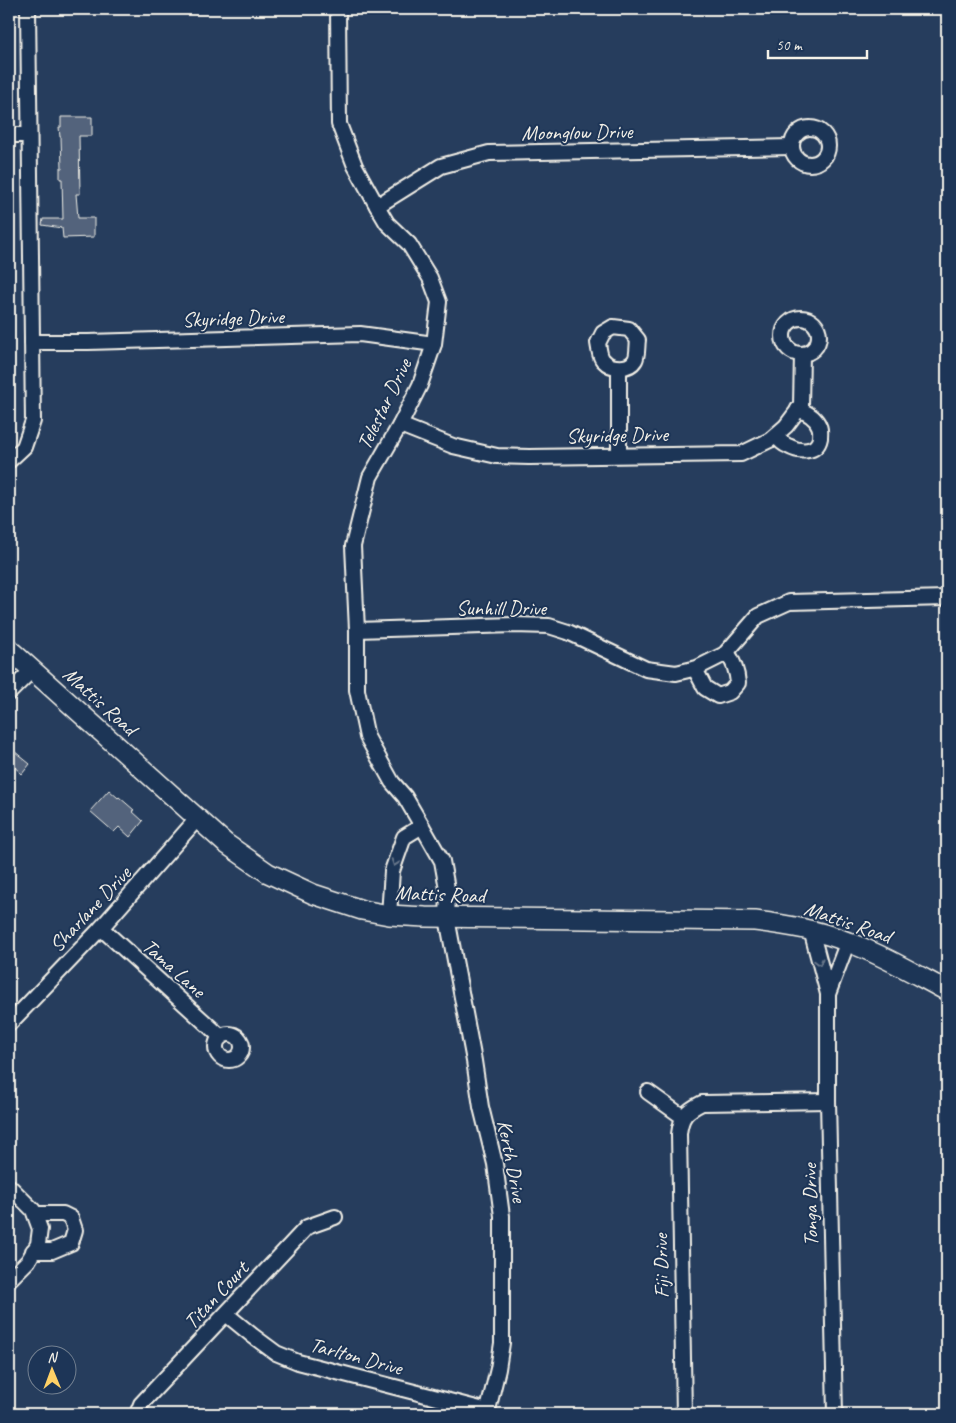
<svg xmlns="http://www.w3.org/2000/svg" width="956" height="1423" font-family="Caveat,sans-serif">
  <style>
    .building { fill: #52647b; stroke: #f4f1e8 }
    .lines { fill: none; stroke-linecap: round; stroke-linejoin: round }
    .minor-casing { stroke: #f4f1e8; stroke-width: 18 }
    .secondary-casing { stroke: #f4f1e8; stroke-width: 22 }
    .minor { stroke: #1d3557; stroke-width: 14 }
    .secondary { stroke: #1d3557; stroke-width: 19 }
    .oneway { stroke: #68778a }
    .labels { text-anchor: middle; stroke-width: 4; stroke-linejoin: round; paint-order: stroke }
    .street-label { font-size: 21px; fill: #f4f1e8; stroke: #1d3557 }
  </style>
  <rect width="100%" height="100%" fill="#263d5d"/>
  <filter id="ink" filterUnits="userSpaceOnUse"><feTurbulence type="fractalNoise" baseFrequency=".02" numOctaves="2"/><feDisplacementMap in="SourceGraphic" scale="10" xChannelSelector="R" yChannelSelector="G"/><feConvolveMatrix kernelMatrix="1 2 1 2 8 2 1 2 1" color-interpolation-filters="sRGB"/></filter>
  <g filter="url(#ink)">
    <g class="building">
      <path d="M61,117H92V136H79L80,194H76L78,218H94V237L63,238L62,228L42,225L43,219H63L62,179H60V168H62L61,137H60L59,127H61Z"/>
      <path d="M9,747L30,764L22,774L9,762Z"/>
      <path d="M109,790L118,798L119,797L134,810L132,811L143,821L130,837L119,827L114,832L90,811Z"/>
    </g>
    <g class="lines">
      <g class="minor-casing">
        <g id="minor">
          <path d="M338,9L339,124L355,166L377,206L387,223L409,244L430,278L439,302L434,344L420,385L400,425L370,477L353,546L357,630V690L367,737L392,782L405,797L422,826L442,861L448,894L447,918L474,1061L481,1107L495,1164L502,1216V1343L498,1369L487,1414"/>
          <circle cx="810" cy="146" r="18"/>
          <path d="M9,135H29"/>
          <path d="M377,206L441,166L489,153L791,147"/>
          <circle cx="801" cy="336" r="18"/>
          <path d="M613,327L629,329L638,340C637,345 638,355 635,360C629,370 611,369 604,361C600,358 599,349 598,343L603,333Z"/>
          <path d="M32,342H88L360,334L434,344"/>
          <path d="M400,425L453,446L497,456L529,457L741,454L770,440L786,426L801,406L802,354"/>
          <path d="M776,436C779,440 783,444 788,446C799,452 817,454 820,438C820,434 821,430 819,426C816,418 806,412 798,409"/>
          <path d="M619,455V368"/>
          <path d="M9,461L24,447L33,421L28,9"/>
          <path d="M357,630L514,625L549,626L568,632L646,669L676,673L697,668L725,654L758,616L789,602L947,598"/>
          <path d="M695,669L705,688L718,696L730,692L738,683C737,671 734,662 727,652"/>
          <path d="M9,693L32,670"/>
          <path d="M389,915L392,871L404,837L422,826"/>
          <path d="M101,928L221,1037"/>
          <path d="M811,930L828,994V1101L835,1414"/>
          <path d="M828,994L848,941"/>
          <path d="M9,1024L101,928L197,819"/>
          <circle cx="229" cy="1047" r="13"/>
          <path d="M648,1092L683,1117"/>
          <path d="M9,1186L33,1210L40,1229L38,1244L28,1261L9,1280"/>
          <path d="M33,1251H52L71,1243L75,1230L71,1218L63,1214H35"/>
          <path d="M226,1314L253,1336L276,1353L298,1362L488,1411"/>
          <path d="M137,1414L141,1404L307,1227L335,1217"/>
          <path d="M684,1414L679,1134C681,1116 686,1111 702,1103L828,1101"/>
        </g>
      </g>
      <g class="secondary-casing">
        <path id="secondary" d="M9,649L225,843L268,873L313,894L362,910L389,915L425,917L755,921C787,925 818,930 848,942C883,955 915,974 947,991"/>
      </g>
      <use href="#minor" class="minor"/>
      <use href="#secondary" class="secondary"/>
    </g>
    <defs><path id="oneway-chevron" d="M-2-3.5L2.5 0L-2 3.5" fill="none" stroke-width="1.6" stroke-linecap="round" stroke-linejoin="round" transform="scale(1.25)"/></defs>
    <g class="oneway">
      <use href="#oneway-chevron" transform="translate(395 863) rotate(109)"/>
      <use href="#oneway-chevron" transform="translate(819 962) rotate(75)"/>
    </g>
  </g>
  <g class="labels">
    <g class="street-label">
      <text transform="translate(577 132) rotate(-1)" y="7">Moonglow Drive</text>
      <text transform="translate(233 318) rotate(-2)" y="7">Skyridge Drive</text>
      <text transform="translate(384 404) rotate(-64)" y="7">Telestar Drive</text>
      <text transform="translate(617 435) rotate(-1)" y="7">Skyridge Drive</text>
      <text x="501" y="615">Sunhill Drive</text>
      <text transform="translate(100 701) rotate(42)" y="7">Mattis Road</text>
      <text transform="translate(440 894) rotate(2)" y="7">Mattis Road</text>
      <text transform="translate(90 909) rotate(-47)" y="7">Sharlane Drive</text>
      <text transform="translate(848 922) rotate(19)" y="7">Mattis Road</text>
      <text transform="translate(174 968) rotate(42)" y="7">Tama Lane</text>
      <text transform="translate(512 1161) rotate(79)" y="7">Kerth Drive</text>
      <text transform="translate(810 1205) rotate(-91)" y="7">Tonga Drive</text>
      <text transform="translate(661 1266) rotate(-91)" y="7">Fiji Drive</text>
      <text transform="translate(216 1295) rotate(-47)" y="7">Titan Court</text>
      <text transform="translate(356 1356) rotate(15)" y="7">Tarlton Drive</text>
    </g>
  </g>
  <rect width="956" height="1423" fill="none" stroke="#1d3557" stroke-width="30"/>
  <rect x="15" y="15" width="926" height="1393" fill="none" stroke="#f4f1e8" stroke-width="2" filter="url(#ink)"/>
  <g transform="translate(52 1370) rotate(359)"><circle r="24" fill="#1d3557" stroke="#738091"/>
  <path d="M0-4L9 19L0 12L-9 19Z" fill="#ffd166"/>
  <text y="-8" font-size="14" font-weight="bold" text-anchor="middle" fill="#f4f1e8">N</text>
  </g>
  <path d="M768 50v8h99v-8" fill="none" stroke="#f4f1e8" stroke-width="2.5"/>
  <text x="776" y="50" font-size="15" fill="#f4f1e8" stroke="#1d3557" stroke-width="4" paint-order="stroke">50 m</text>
</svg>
